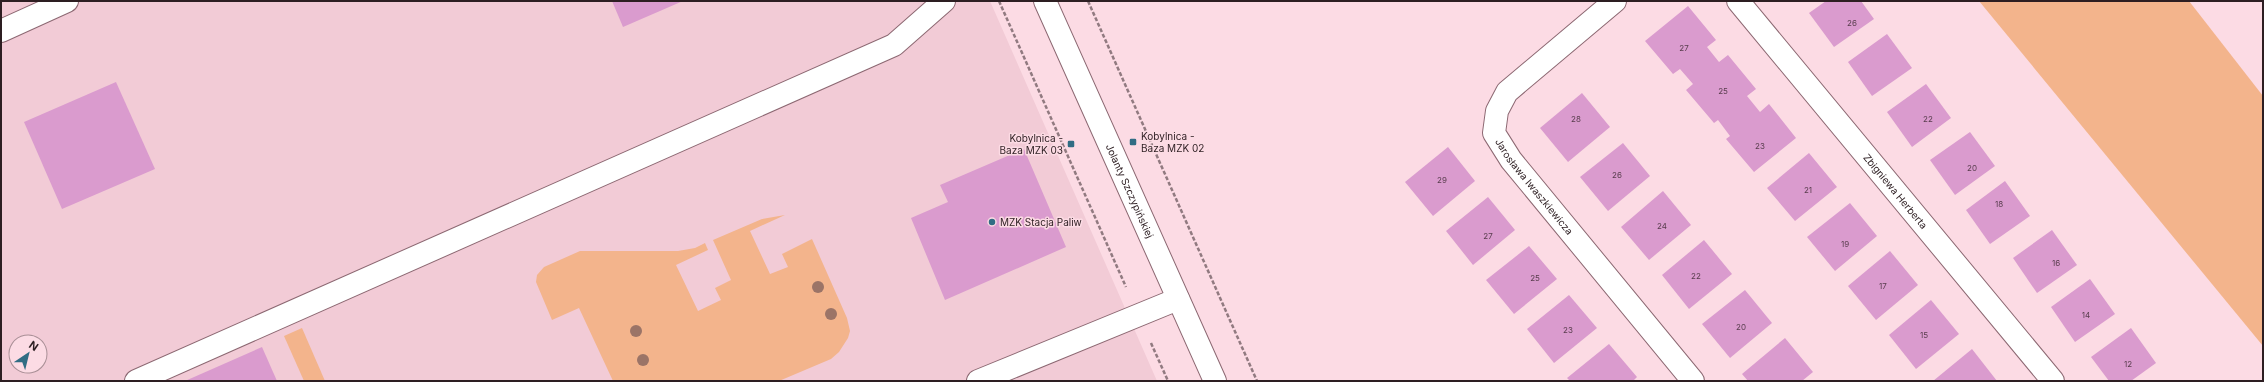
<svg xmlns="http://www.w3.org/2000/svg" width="2264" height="382" font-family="Inter,sans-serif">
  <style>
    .built { fill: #f2cbd6; fill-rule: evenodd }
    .green { fill: #f3b48c }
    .building { fill: #da9bce }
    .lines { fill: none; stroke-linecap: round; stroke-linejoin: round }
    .minor-casing { stroke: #8c6872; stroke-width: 24 }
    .path { stroke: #917a80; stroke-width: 2.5; stroke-dasharray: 4 2; stroke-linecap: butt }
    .minor { stroke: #fff; stroke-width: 22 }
    .tree { fill: #9b7467 }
    .poi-dot { fill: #316d84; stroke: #fcdbe4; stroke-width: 1.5 }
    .labels { text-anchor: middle; stroke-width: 3; stroke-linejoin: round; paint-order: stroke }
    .number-label { font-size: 8px; fill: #583d4d }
    .poi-label { font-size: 10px; fill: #2d1e22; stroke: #fcdbe4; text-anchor: start }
    .street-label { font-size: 10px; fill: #2d1e22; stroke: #fcdbe4 }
  </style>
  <rect width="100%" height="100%" fill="#fcdbe4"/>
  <path class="built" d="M1,1H990L1157,381H1ZM16,342H40V366H16Z"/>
  <g class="green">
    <path d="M1979,1H2189L2263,96V346Z"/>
    <path d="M785,215L750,231L770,274L788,267L782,254L812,239L847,318L850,331L848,338L839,352L831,359L779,381H613L579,308L552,320L536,282L537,275L544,267L580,251H678L695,248L705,243L708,250L676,265L698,311L721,300L715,288L731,280L713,240L762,219Z"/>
    <path d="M302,328L325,381H304L284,336Z"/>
  </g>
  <g class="building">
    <path d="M612,1H683L623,27Z"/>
    <path d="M1826,1H1861L1874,19L1834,47L1809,13Z"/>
    <path d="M1688,6L1716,40L1707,47L1719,62L1728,55L1756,89L1747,96L1760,112L1769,104L1796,138L1754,172L1726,139L1730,136L1718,120L1714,123L1686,90L1693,84L1680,69L1673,74L1645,41Z"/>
    <path d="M1887,34L1912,68L1872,96L1848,62Z"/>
    <path d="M116,82L155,169L62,209L24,122Z"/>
    <path d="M1926,84L1951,118L1912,147L1887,112Z"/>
    <path d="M1582,93L1610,127L1568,162L1540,128Z"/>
    <path d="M1970,132L1995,166L1955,195L1930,160Z"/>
    <path d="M1623,143L1650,176L1608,211L1580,177Z"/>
    <path d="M1448,147L1475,181L1433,216L1405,182Z"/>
    <path d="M1024,149L1066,247L945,300L911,218L948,202L940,185Z"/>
    <path d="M1809,153L1837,187L1795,221L1767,188Z"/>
    <path d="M2005,181L2030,216L1990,244L1966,210Z"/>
    <path d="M1663,191L1691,225L1649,260L1621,227Z"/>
    <path d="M1488,197L1515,230L1473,265L1446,231Z"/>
    <path d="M1850,203L1877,236L1835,271L1807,237Z"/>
    <path d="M2052,230L2077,265L2037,293L2013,258Z"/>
    <path d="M1704,240L1732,274L1689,309L1662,275Z"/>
    <path d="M1529,246L1557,279L1514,314L1486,280Z"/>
    <path d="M1890,251L1918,285L1876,320L1848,286Z"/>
    <path d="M2090,279L2115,314L2075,342L2051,307Z"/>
    <path d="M1745,290L1772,323L1730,358L1702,324Z"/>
    <path d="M1569,295L1597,328L1554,363L1527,329Z"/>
    <path d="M1931,300L1959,334L1916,369L1889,335Z"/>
    <path d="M2131,328L2156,363L2131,381H2109L2091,357Z"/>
    <path d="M1785,338L1813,372L1802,381H1748L1742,374Z"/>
    <path d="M1609,344L1637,377L1633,381H1570L1567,378Z"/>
    <path d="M262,347L277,381H185Z"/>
    <path d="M1972,349L1997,381H1933Z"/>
  </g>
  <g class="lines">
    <g class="minor-casing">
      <g id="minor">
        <path id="s1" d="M1045,1L1215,381"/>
        <path id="s2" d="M1615,1L1507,92L1497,111L1494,133L1511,160L1693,381"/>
        <path id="s3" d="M1738,1L2053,381"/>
        <path d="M1,31L67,1"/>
        <path d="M136,381L894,45L944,1"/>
        <path d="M978,381L1178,299"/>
      </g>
    </g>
    <g class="path">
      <path d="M999,1L1126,287"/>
      <path d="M1088,1L1257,381"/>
      <path d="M1151,343L1168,381"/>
    </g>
    <use href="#minor" class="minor"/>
  </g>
  <g class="tree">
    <circle cx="818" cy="287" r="6"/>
    <circle cx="831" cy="314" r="6"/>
    <circle cx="636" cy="331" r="6"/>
    <circle cx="643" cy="360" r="6"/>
  </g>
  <g class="poi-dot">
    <rect x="1129" y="138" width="8" height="8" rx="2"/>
    <rect x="1067" y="140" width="8" height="8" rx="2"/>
    <circle cx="992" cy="222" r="4"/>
  </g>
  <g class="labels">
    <g class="number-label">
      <text x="1852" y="26">26</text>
      <text x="1684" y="51">27</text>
      <text x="1723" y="94">25</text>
      <text x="1576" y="122">28</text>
      <text x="1928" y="122">22</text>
      <text x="1760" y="149">23</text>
      <text x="1972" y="171">20</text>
      <text x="1617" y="178">26</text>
      <text x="1442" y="183">29</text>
      <text x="1808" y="193">21</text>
      <text x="1999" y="207">18</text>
      <text x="1662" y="229">24</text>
      <text x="1488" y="239">27</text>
      <text x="1845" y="247">19</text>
      <text x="2056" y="266">16</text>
      <text x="1696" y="279">22</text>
      <text x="1535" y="281">25</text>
      <text x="1883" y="289">17</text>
      <text x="2086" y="318">14</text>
      <text x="1741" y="330">20</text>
      <text x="1568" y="333">23</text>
      <text x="1924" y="338">15</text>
      <text x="2128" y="367">12</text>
    </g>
    <g class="poi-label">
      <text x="1141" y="140">Kobylnica -<tspan x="1141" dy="12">Baza MZK 02</tspan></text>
      <text x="1063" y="142" text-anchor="end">Kobylnica -<tspan x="1063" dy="12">Baza MZK 03</tspan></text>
      <text x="1000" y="226">MZK Stacja Paliw</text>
    </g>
    <g class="street-label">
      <text dy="4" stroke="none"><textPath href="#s2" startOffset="252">Jarosława Iwaszkiewicza</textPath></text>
      <text dy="4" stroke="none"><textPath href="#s1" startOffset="208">Jolanty Szczypińskiej</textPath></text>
      <text dy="4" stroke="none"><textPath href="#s3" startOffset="247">Zbigniewa Herberta</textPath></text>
    </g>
  </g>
  <rect width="2264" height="382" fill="none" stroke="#2d1e22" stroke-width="4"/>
  <g transform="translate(28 354) rotate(35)"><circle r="19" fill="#fcdbe4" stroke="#a98f96"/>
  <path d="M0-3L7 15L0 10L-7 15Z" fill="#316d84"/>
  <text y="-6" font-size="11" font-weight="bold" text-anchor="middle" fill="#2d1e22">N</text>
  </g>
</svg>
